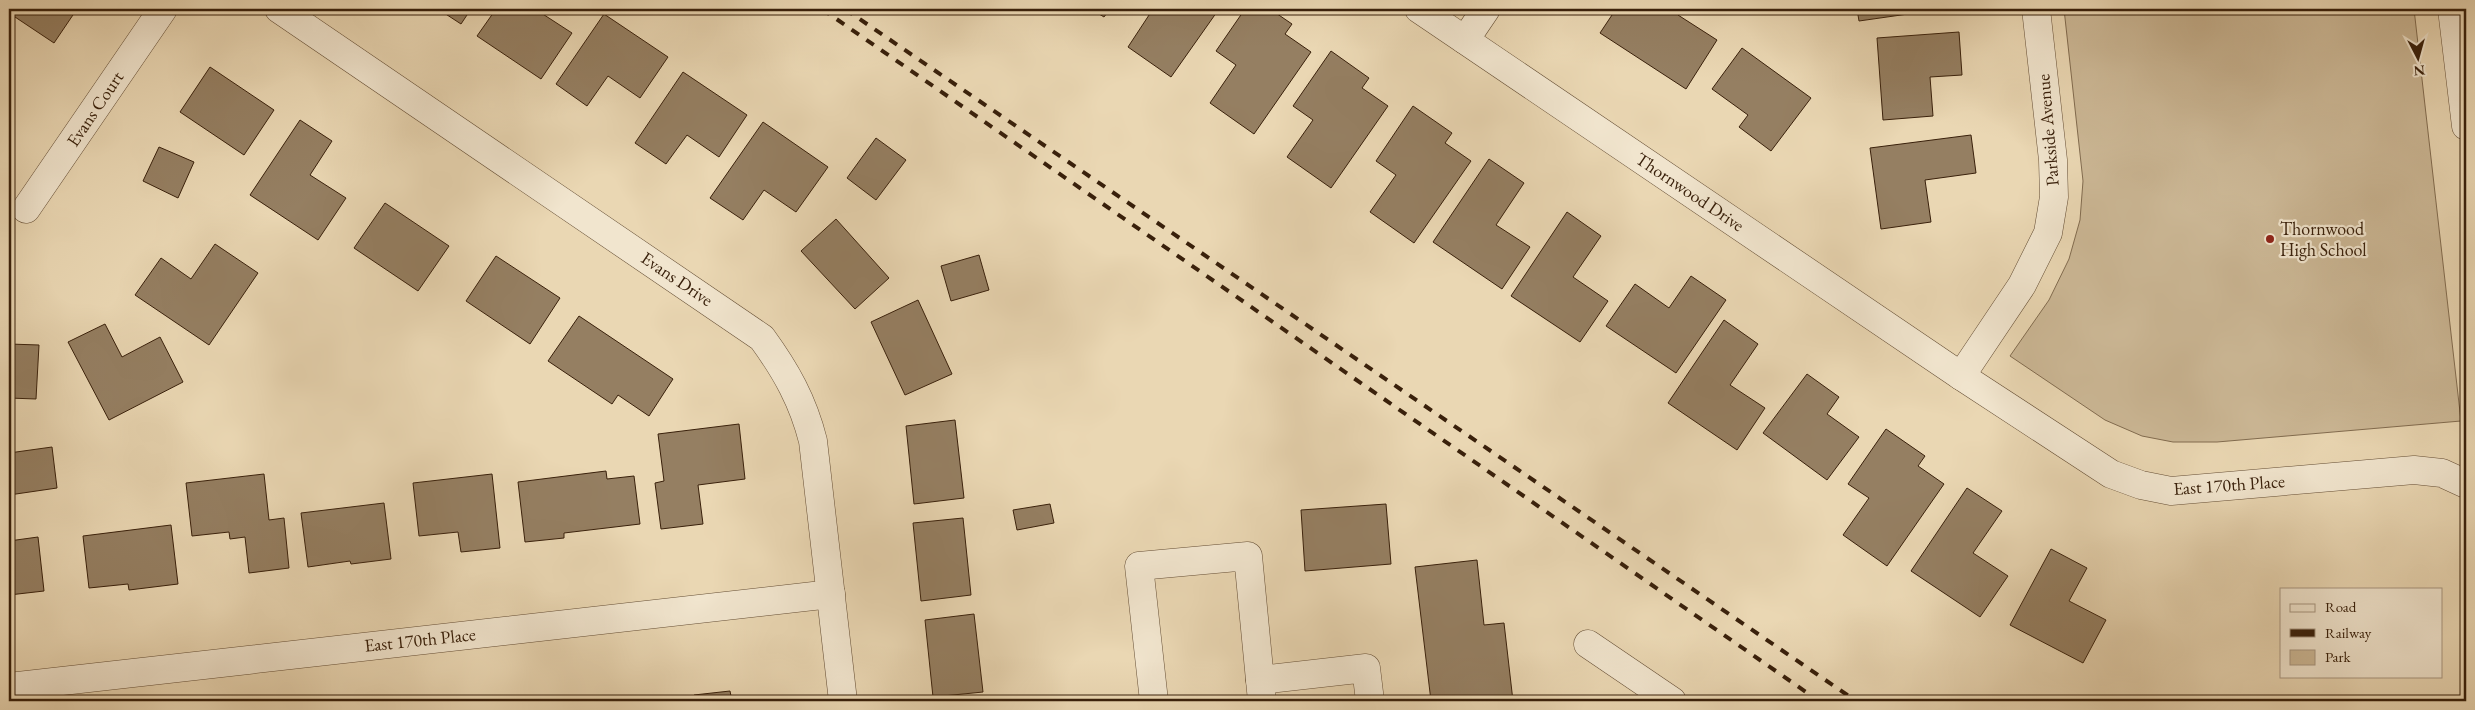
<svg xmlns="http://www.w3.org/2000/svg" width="2475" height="710" font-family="'EB Garamond',serif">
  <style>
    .green { fill: #ccb896; stroke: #826c50 }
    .building { fill: #957f62; stroke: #39200b }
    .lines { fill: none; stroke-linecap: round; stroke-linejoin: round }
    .minor-casing { stroke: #654e35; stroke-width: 29 }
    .minor { stroke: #f1e5ce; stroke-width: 28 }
    .rail { stroke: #39200b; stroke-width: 4; stroke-dasharray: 9 9; stroke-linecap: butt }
    .poi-dot { fill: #8f2418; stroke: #f1e5ce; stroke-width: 2 }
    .labels { text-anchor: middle; stroke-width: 4.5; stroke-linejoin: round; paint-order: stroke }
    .street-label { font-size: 18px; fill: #39200b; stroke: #f1e5ce }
    .poi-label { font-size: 18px; fill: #39200b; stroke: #f1e5ce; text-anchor: start }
  </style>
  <rect width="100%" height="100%" fill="#ead7b3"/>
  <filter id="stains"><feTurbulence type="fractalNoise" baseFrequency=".004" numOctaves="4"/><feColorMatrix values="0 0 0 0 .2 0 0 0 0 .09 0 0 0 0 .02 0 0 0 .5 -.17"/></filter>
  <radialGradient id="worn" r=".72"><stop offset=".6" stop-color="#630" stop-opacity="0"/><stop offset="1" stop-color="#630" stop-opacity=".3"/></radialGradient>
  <path class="green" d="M2064,9H2414L2461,421L2217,442H2173L2142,436L2105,420L2010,356L2049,300L2069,259L2080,220L2083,181Z"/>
  <g class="building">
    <path d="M9,9H77L54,43L9,13Z"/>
    <path d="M438,9H471L461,24Z"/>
    <path d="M496,9H535L572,33L541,79L477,36Z"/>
    <path d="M1091,9H1110L1104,17Z"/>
    <path d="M1153,9H1219L1171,77L1128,47Z"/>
    <path d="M1245,9H1270L1292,24L1285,34L1311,52L1254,134L1210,103L1236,65L1216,51Z"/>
    <path d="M1616,9H1681L1678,15L1717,40L1686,89L1600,33Z"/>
    <path d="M1857,9H1908V14L1859,21Z"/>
    <path d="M604,14L668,57L640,98L608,76L587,106L556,84Z"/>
    <path d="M1959,32L1962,75L1930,77L1933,116L1883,120L1877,38Z"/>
    <path d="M1742,48L1811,98L1771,151L1739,127L1748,115L1712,89Z"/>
    <path d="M1331,51L1369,78L1362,88L1388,106L1331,188L1287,157L1313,120L1293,106Z"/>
    <path d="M210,67L274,110L244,155L180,112Z"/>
    <path d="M683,72L747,115L719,157L687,135L666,164L635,143Z"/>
    <path d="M1413,106L1452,133L1445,143L1471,161L1414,243L1370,212L1396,175L1376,161Z"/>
    <path d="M300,120L332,141L310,175L346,198L318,240L250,195Z"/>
    <path d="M763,122L828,167L796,212L764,190L743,220L710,198Z"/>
    <path d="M1971,135L1976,173L1925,180L1931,222L1881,229L1870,148Z"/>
    <path d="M876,138L906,160L876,200L847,178Z"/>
    <path d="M159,147L194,162L178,198L143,181Z"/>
    <path d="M1489,159L1524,183L1496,225L1530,247L1502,289L1433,242Z"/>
    <path d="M385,203L449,246L418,291L354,248Z"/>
    <path d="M1567,212L1601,236L1573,277L1608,301L1580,342L1511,296Z"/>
    <path d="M836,219L889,278L855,309L801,251Z"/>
    <path d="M215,244L258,273L209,345L135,295L161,258L191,279Z"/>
    <path d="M979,255L989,290L951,301L941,266Z"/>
    <path d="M496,256L560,298L530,344L466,301Z"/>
    <path d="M1691,276L1726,300L1676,373L1606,326L1635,284L1669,308Z"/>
    <path d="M918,300L952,374L905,395L871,322Z"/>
    <path d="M579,316L673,379L649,416L618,395L612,404L548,361Z"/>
    <path d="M1724,320L1758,344L1730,385L1765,408L1737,450L1668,403Z"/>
    <path d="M105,324L122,357L160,337L183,382L109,420L68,342Z"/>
    <path d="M9,344L39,345L36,399L9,398Z"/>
    <path d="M1807,374L1839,397L1827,414L1859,437L1827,480L1763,433Z"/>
    <path d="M955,420L964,498L914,504L906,426Z"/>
    <path d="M739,424L745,479L698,485L703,524L661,529L655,483L664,481L658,434Z"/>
    <path d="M1886,429L1925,456L1918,466L1944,484L1887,566L1843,535L1869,498L1848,484Z"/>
    <path d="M52,447L57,488L9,495V453Z"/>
    <path d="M606,471L607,479L634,476L640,524L564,533V538L525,542L518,482Z"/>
    <path d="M264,474L269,520L284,518L289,568L249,573L245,537L230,539L229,532L192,536L186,483Z"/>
    <path d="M492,474L500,548L461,552L458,532L419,536L413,483Z"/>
    <path d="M1967,488L2002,511L1973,553L2008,576L1980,617L1911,571Z"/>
    <path d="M384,503L391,559L351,564L350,561L308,567L301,513Z"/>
    <path d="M1050,504L1054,523L1017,530L1013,510Z"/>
    <path d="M1386,504L1391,564L1305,571L1301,510Z"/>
    <path d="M963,518L971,595L921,601L913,523Z"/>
    <path d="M171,525L178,584L129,590L128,584L89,588L83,536Z"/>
    <path d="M38,537L44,591L9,595V541Z"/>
    <path d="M2051,549L2087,568L2069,601L2106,620L2083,663L2010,625Z"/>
    <path d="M1477,560L1484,625L1504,623L1513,701H1431L1415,567Z"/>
    <path d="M974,614L983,692L933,697L925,620Z"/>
    <path d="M730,691L732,701H695L694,695Z"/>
    <path d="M678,696V701H639Z"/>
  </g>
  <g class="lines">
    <g class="minor-casing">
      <g id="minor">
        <path d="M279,9L762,338C786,371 803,401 813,441L843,701"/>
        <path d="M1419,9L1961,376L2111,474L2141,485L2171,491L2414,470L2442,473L2466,484"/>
        <path d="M2452,9L2466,126"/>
        <path d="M1465,40L1486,9"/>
        <path d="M26,209L163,9"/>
        <path d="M1961,376L2022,285L2048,233L2054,197L2053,160L2036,9"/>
        <path d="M1588,644L1672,701"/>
        <path d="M9,687L831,594"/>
        <path d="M1154,701L1139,566L1248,556L1260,680"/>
        <path d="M1262,701L1260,680L1366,668L1370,701"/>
      </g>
    </g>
    <use href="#minor" class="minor"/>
    <g class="rail">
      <path d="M822,9L1819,701"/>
      <path d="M845,9L1856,701"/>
    </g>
  </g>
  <circle class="poi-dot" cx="2270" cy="239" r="5"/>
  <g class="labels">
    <g class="street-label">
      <text transform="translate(95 109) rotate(-56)" y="6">Evans Court</text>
      <text transform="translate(2048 130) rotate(-95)" y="6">Parkside Avenue</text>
      <text transform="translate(1690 192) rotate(34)" y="6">Thornwood Drive</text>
      <text transform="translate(677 279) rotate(34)" y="6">Evans Drive</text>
      <text transform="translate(2229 485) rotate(-4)" y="6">East 170th Place</text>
      <text transform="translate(420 640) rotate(-6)" y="6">East 170th Place</text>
    </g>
    <g class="poi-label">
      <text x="2280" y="235">Thornwood<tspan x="2280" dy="21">High School</tspan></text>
    </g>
  </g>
  <rect width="2475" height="710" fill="none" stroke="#ead7b3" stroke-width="30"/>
  <rect x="10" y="10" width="2455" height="690" fill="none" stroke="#39200b" stroke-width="2.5"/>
  <rect x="15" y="15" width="2445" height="680" fill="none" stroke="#39200b"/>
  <rect x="2280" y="588" width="162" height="90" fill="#f1e5ce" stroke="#a79680"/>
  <rect x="2290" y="604" width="25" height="8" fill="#f1e5ce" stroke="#a79680"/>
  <text x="2325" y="612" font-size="15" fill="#39200b">Road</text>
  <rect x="2290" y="629" width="25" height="8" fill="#39200b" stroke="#a79680"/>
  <text x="2325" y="638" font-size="15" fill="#39200b">Railway</text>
  <rect x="2290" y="650" width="25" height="15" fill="#ccb896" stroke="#a79680"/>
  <text x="2325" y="662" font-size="15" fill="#39200b">Park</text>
  <g transform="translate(2418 58) rotate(174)" stroke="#f1e5ce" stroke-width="4" paint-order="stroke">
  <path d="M0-4L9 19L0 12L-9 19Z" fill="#39200b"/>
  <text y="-8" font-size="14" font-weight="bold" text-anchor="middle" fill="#39200b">N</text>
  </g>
  <rect width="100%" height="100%" filter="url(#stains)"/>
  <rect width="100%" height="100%" fill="url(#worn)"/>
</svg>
